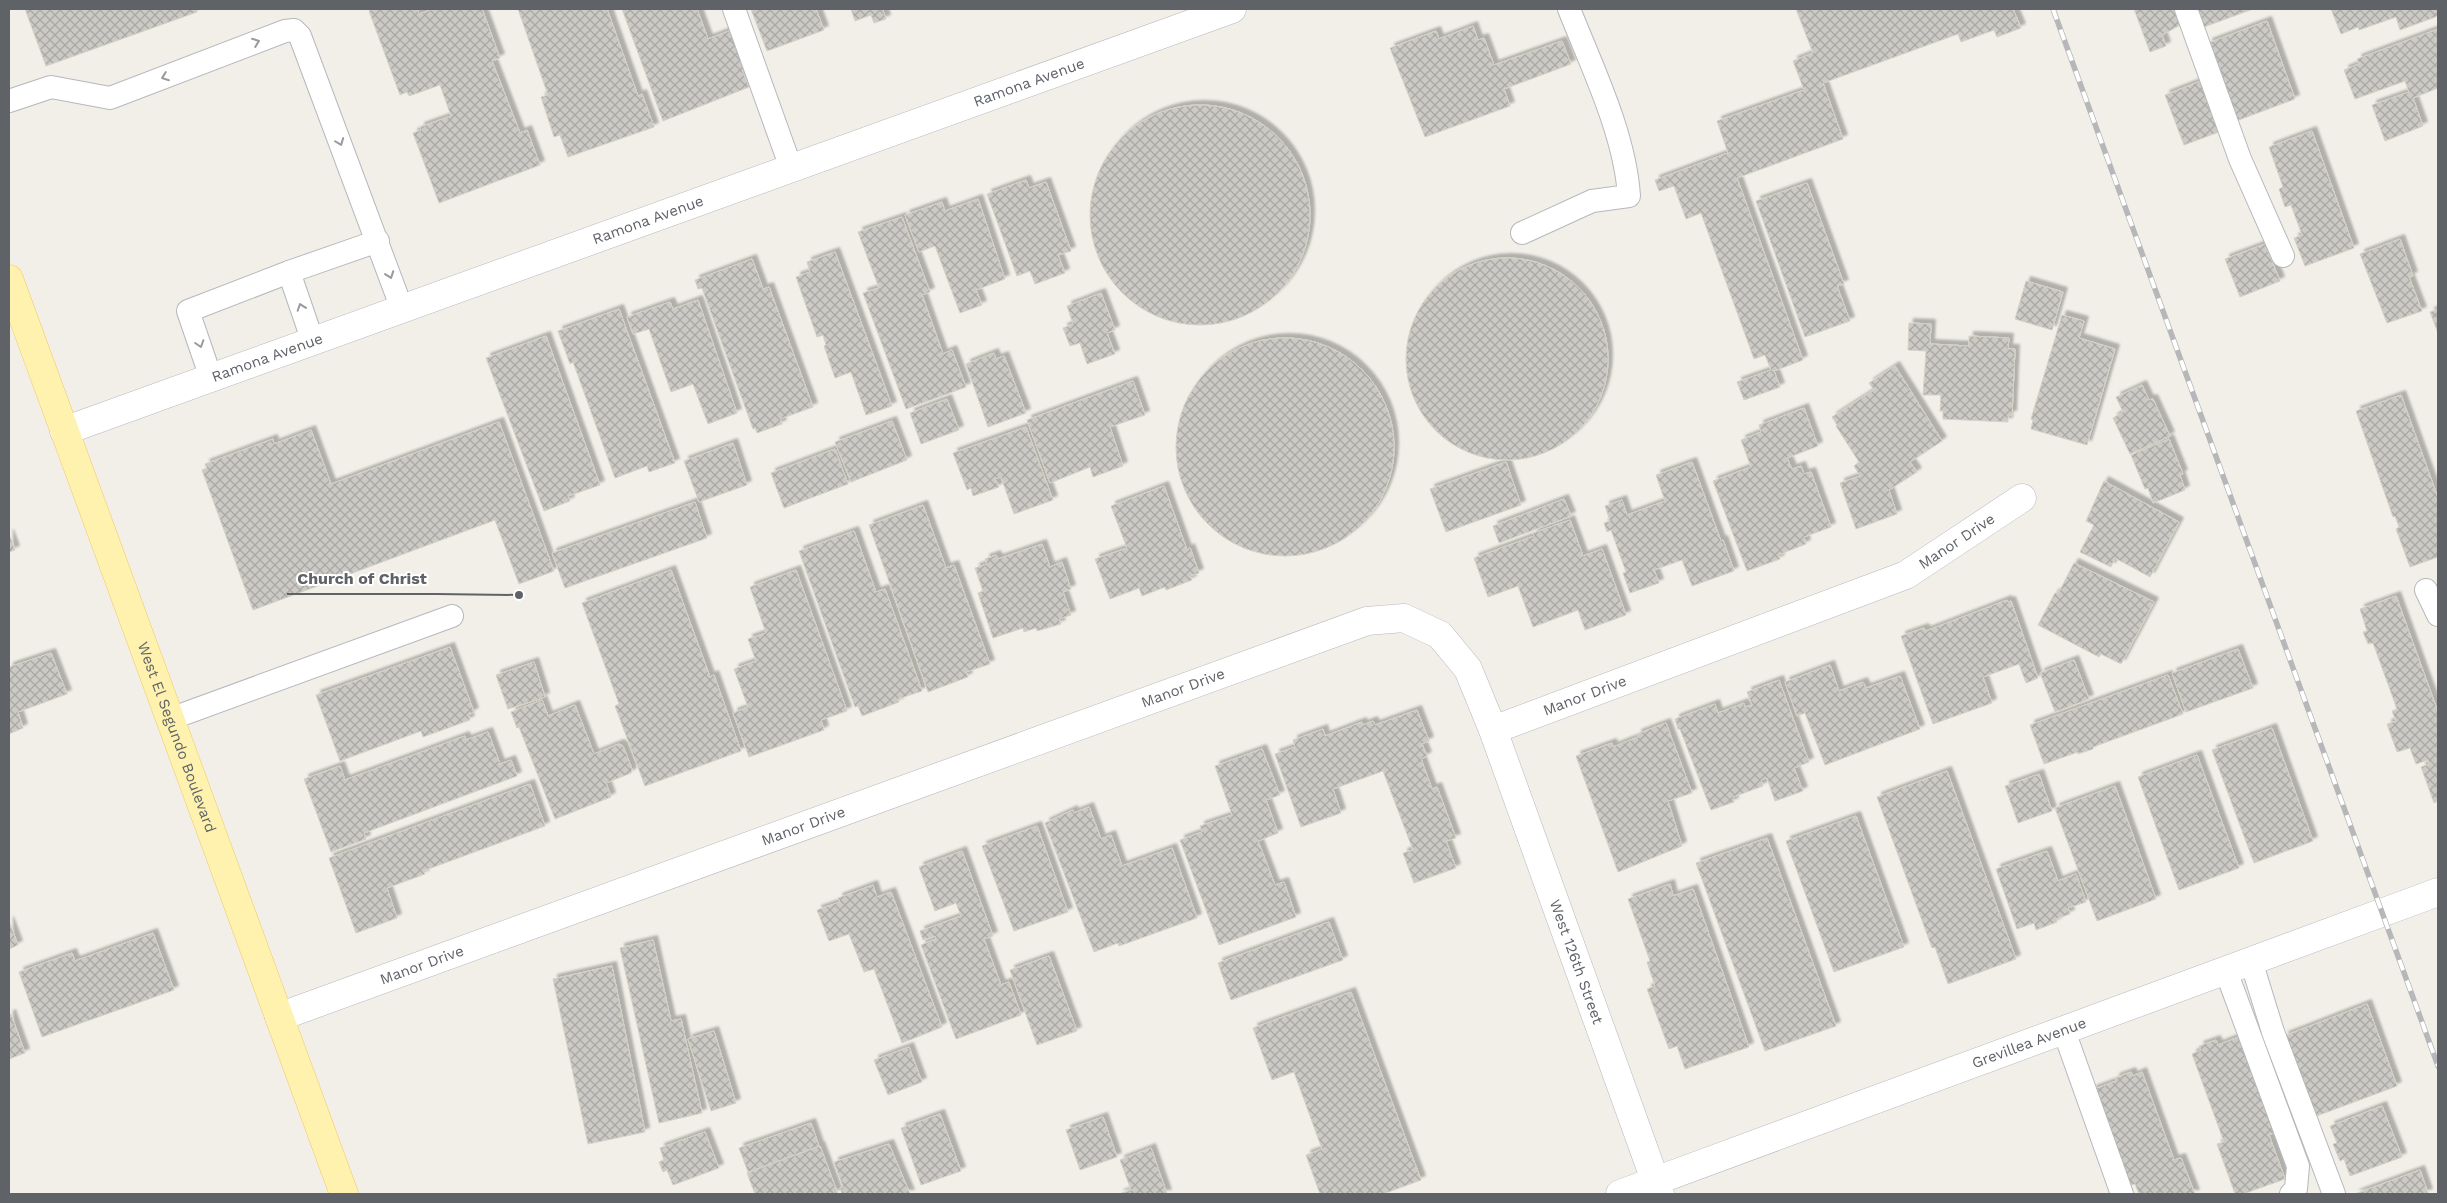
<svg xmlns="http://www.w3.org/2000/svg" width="2447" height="1203" font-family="'Work Sans',sans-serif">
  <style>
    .building { fill: url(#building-cross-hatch); stroke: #d6d1c6; filter: url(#shadow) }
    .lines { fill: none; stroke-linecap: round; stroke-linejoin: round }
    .service-casing { stroke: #b5b8bc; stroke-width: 24 }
    .minor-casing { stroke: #b5b8bc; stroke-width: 29 }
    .tertiary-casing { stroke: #b5b8bc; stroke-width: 29 }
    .primary-casing { stroke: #f2c960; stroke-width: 29 }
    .service { stroke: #fff; stroke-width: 22 }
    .minor { stroke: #fff; stroke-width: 28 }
    .tertiary { stroke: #fff; stroke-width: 28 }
    .primary { stroke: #fff2af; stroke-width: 28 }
    .rail-casing { stroke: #b6b7b8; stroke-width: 5.5 }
    .rail { stroke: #fff; stroke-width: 4; stroke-dasharray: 11; stroke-linecap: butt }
    .oneway { stroke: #979a9d }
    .labels { text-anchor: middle; stroke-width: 4; stroke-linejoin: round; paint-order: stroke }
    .street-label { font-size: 15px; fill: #5f6368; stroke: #fff }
    .leader { fill: none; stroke: #5f6368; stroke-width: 2 }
    .callout-dot { fill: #5f6368; stroke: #fff; stroke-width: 2 }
    .callout-label { font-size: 16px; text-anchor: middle; font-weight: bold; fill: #5f6368; stroke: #fff; stroke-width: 4; stroke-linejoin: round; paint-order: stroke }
  </style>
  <defs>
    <pattern id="building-cross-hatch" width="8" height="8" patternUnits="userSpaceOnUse" patternTransform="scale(1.25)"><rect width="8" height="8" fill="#cccac5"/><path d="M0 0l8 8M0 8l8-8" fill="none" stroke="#a9a8a4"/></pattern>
    <filter id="shadow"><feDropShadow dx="4.5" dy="-4.5" stdDeviation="1" flood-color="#0004"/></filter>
  </defs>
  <rect width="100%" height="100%" fill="#f1efe8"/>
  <g class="building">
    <path d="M25,9H196L197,12L46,66Z"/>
    <path d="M372,9H417L419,14L433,9H482L500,58L492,61L520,133L527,130L540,165L439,203L413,133L421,130L420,127L451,116L440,85L409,96L407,92L400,95L369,11Z"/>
    <path d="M518,9H607L638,96L642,94L654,127L568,157L560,135L554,137L541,97L548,95Z"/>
    <path d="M622,9H697L708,39L732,30L746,69L742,70L749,87L663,121Z"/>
    <path d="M751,9H816L824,30L767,51Z"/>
    <path d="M851,9H886L883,10L886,19L874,23L871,15L855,21Z"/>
    <path d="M1796,9H2013L2021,28L1997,37L1994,30L1961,42L1958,34L1823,83L1843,139L1737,178L1803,360L1774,371L1780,387L1744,400L1737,382L1771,370L1765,355L1754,359L1701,213L1686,219L1674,186L1659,191L1655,180L1728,153L1717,121L1804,90L1793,61L1813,53Z"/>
    <path d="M2134,9H2174L2180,25L2162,35L2166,46L2150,52Z"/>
    <path d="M2198,9H2253L2204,27Z"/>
    <path d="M2331,9H2438V16L2400,30L2396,17L2359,30L2358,27L2341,34Z"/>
    <path d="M2267,21L2295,99L2236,121L2208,43Z"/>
    <path d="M1473,26L1478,40L1484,38L1494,65L1562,41L1571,64L1504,89L1510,106L1425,137L1390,48L1436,31L1439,39Z"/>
    <path d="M2438,29V88L2413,98L2423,126L2385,141L2372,105L2409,92L2405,81L2355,99L2344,70L2359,64L2357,59Z"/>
    <path d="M2201,81L2219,132L2184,145L2165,95Z"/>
    <circle cx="1200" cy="215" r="110"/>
    <path d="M2312,131L2354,248L2305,266L2294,238L2302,235L2291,205L2285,207L2279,189L2283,187L2269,147Z"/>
    <path d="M1026,180L1029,188L1046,182L1071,251L1058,255L1065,273L1035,284L1030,271L1017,276L987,194Z"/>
    <path d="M1807,183L1844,284L1837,286L1850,321L1805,337L1756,201Z"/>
    <path d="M978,199L1005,279L976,290L982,305L960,313L935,246L919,252L905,215L942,202L945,211Z"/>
    <path d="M902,217L930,292L922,295L943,354L952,350L966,387L906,409L863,293L879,288L858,232Z"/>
    <path d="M2400,239L2413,276L2409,277L2422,311L2387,323L2360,254Z"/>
    <path d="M2265,244L2280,281L2240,297L2225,259Z"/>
    <path d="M835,252L892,406L866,415L851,372L835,378L824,346L826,345L823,335L817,337L796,277L810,272L807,262Z"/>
    <circle cx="1507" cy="359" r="101"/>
    <path d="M752,259L763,289L769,287L813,407L780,419L782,424L757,433L755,428L753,429L702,288L698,289L695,280Z"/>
    <path d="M2026,281L2063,292L2052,330L2015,319Z"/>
    <path d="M1101,293L1115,330L1107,333L1115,354L1087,364L1080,343L1070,346L1063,328L1073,324L1067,306Z"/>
    <path d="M698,300L737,413L708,424L693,384L671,392L649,329L633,334L627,317L670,302L673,309Z"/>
    <path d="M619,309L675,463L649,472L647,466L615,478L573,362L570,364L558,331Z"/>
    <path d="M2438,309V333L2430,312Z"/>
    <path d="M2062,315L2084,321L2079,338L2115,349L2087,445L2031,429L2033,420L2031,419Z"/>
    <path d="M1909,323L1931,324L1930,344L1969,346V336L2009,338L2008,349H2015L2012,415H2008V422L1943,419V411H1940L1941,395H1923L1926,351L1908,350Z"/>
    <path d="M546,336L600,485L568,496L570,501L544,511L486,358Z"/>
    <circle cx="1285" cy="447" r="109"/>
    <path d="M994,353L996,359L1004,356L1026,413L988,427L966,364Z"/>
    <path d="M1895,366L1942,441L1910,462L1917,472L1889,490L1897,514L1856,529L1840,483L1860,476L1854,466L1859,462L1836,426L1837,425L1832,417L1874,390L1869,383Z"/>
    <path d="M1133,381L1145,415L1110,427L1123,466L1093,477L1090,467L1050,483L1027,420Z"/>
    <path d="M2142,385L2149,400L2153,399L2170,436L2130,454L2113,418L2123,412L2116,397Z"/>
    <path d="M2401,395L2438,498V557L2410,567L2396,529L2399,527L2395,516L2393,517L2356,411Z"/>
    <path d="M947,399L959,430L921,444L910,413Z"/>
    <path d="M1804,408L1818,446L1787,458L1792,469L1801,466L1804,474L1811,472L1831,527L1804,537L1806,544L1778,555L1780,559L1747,571L1713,481L1751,467L1741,440L1761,432L1759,425Z"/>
    <path d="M892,421L907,460L851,482L835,442Z"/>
    <path d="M499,422L554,571L519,584L495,520L253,610L202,470L207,468L205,464L273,439L274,444L311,430L331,484Z"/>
    <path d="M1026,427L1053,500L1014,514L1001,477L995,479L999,487L973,496L971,488L967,490L953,453Z"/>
    <path d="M2169,439L2183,474L2180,475L2185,490L2153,503L2148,488L2145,489L2131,455Z"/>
    <path d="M733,443L747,485L699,502L684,461Z"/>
    <path d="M835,449L848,484L784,508L771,473Z"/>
    <path d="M1506,462L1521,505L1446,532L1430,489Z"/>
    <path d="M1692,462L1721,541L1723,540L1734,571L1692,586L1682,560L1654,570L1659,583L1630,593L1623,573L1626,572L1611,530L1607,532L1604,523L1610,521L1605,506L1622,500L1627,515L1665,501L1656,475Z"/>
    <path d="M2104,481L2179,522L2150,577L2115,558L2111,567L2080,552L2094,525L2086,521Z"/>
    <path d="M1164,486L1187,550L1190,548L1199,573L1190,576L1192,580L1166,590L1165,587L1142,596L1139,588L1110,599L1095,559L1127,548L1111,506Z"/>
    <path d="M1564,499L1571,516L1499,543L1493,526Z"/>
    <path d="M695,502L707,538L565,588L552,553Z"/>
    <path d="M923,505L946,568L954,565L990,664L966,672L968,677L928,692L869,525Z"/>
    <path d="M1570,520L1583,556L1602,549L1626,615L1585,630L1578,610L1533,627L1518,586L1488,597L1474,558L1534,536L1533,533Z"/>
    <path d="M854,531L876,592L885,589L922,691L898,699L899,702L862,716L858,706L855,707L799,551Z"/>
    <path d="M9,534L15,550L9,552Z"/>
    <path d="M1042,544L1050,567L1062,562L1071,589L1063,592L1071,615L1059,619L1061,624L1037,631L1036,628L1024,632L1023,628L993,638L978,593L983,591L975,568L987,564L985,559L996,555L998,559Z"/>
    <path d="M2074,563L2154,602L2121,664L2101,654L2099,657L2038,625L2055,593L2058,594Z"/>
    <path d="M671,570L710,677L714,675L741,751L645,786L615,706L619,704L582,603Z"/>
    <path d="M796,570L847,711L821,720L824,730L749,757L733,713L748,707L734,669L756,661L748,639L766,633L750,587Z"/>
    <path d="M2396,596L2438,712V801L2434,803L2421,767L2429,764L2428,760L2416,764L2410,748L2397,752L2387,724L2396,721L2392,711L2397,709L2373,643L2368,644L2363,632L2367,631L2360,609Z"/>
    <path d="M2007,600L2008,602L2011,601L2038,678L2026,683L2019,664L1983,677L1992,703L1933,724L1901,636L1924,628L1926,631Z"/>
    <path d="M450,647L474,712L468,715L470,720L423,737L421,731L340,761L316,695Z"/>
    <path d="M2238,649L2253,688L2186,712L2172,673Z"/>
    <path d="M51,653L67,694L18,712L23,728L9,734V667Z"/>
    <path d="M2074,660L2089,699L2055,712L2040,673Z"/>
    <path d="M534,662L545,697L508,709L496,675Z"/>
    <path d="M1830,665L1839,691L1863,682L1866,688L1900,676L1920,729L1825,765L1805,713L1797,716L1785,682Z"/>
    <path d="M2168,675L2183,714L2093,747V749L2078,754V752L2044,764L2030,725Z"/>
    <path d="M1779,680L1809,762L1794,768L1803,791L1775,801L1767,778L1761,780L1763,786L1733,797L1734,802L1711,810L1680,729H1678L1675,719L1715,704L1718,713L1744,703L1745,707L1752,705L1747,692Z"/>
    <path d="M542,700L548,716L575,705L594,754L619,744L623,746L632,769L631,773L606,783L611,797L555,819L519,727L517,728L511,712Z"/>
    <path d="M1417,710L1429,741L1422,744L1427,756L1421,759L1432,789L1437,787L1456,838L1446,841L1456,868L1414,883L1403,853L1413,850L1383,771L1333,789L1341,813L1301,827L1275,754L1295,747L1293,740L1323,729L1325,736L1362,722L1363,725L1373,721L1375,725Z"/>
    <path d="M1666,723L1692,793L1668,801L1682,846L1618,872L1576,756L1612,743L1613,747L1638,737L1637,734Z"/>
    <path d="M2272,728L2313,841L2254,863L2212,750Z"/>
    <path d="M488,732L500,764L511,760L517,776L364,833L366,839L331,852L304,779L340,766L345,780L465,736L466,740Z"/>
    <path d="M1262,749L1280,795L1266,800L1278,833L1258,841L1275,885L1284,882L1296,917L1219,945L1180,840L1202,832L1200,826L1232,815L1215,766Z"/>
    <path d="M2197,755L2239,868L2179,890L2138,777Z"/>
    <path d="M1947,771L2016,959L1948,984L1935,947L1932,948L1877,797Z"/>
    <path d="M2039,774L2052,811L2018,823L2005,786Z"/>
    <path d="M530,784L545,826L423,871L425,874L387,888L397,918L356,933L329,858Z"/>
    <path d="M2115,786L2156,899L2097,921L2055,808Z"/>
    <path d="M1089,807L1101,839L1111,835L1122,866L1172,848L1197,918L1119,946L1118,943L1094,952L1045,823L1073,810L1074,813Z"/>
    <path d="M1856,816L1904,947L1834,972L1786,841Z"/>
    <path d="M1037,826L1068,912L1014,931L982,846Z"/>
    <path d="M1767,838L1836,1026L1765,1051L1696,863Z"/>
    <path d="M962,851L993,936L984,939L1001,985L1009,982L1021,1015L956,1039L921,945L936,939L935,936L923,940L920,931L961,916L956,903L935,911L919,867Z"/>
    <path d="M2047,851L2058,881L2076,874L2086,902L2068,908L2070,914L2056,919L2057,922L2036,930L2034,923L2017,929L1996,869Z"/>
    <path d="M1670,884L1673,896L1693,889L1749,1047L1685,1069L1677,1046L1669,1049L1647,989L1655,986L1647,962L1650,961L1628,899Z"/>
    <path d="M873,885L877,897L891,892L942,1027L902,1043L874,969L864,972L849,934L829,941L817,910L840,902L838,898Z"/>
    <path d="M9,921L18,945L9,949Z"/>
    <path d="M1329,922L1343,960L1231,1000L1218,963Z"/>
    <path d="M153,933L174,990L42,1037L19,972L72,953L75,961Z"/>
    <path d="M653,940L671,1021L681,1019L702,1113L659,1123L620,948Z"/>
    <path d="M1049,956L1077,1031L1037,1045L1010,970Z"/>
    <path d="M612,966L645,1132L588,1144L553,979Z"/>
    <path d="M1351,992L1421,1180L1383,1194H1320L1306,1155L1322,1149L1294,1072L1272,1080L1253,1028Z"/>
    <path d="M2367,1004L2397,1086L2314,1117L2284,1036Z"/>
    <path d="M11,1014L25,1053L9,1059V1015Z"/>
    <path d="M714,1031L736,1103L711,1111L688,1039Z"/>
    <path d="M2241,1036L2276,1132L2269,1135L2285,1179L2243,1194H2235L2217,1144L2224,1142L2192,1054L2201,1050L2199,1046L2216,1040L2218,1045Z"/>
    <path d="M909,1047L922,1082L888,1095L874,1060Z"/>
    <path d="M2131,1072L2133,1076L2142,1072L2174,1160L2181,1158L2195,1194H2139L2135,1184L2128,1186L2092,1090L2116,1081L2115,1078Z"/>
    <path d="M2382,1106L2402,1157L2350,1176L2344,1159L2340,1161L2333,1144L2337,1143L2330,1126Z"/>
    <path d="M940,1114L961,1171L921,1185L901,1128Z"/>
    <path d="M1103,1117L1117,1157L1080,1170L1066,1130Z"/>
    <path d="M811,1123L819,1146L748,1172L739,1148Z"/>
    <path d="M705,1132L719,1168L673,1185L667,1170L663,1172L659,1162L664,1160L660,1148Z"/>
    <path d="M889,1144L910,1194H842L840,1188L843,1187L834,1162Z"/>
    <path d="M820,1146L838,1194H755L747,1173Z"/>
    <path d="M1151,1148L1167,1194H1119L1131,1190L1120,1160Z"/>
    <path d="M2420,1170L2428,1193L2425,1194H2355Z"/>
  </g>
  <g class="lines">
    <g class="service-casing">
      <g id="service">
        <path d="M734,9L791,168"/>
        <path d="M2186,9L2240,159L2283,256"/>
        <path d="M9,101L51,87L110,98L285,31L294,30L300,36L402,309"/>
        <path d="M1522,233L1592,201L1629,196C1625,134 1592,67 1569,9"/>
        <path d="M289,272L313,342"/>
        <path d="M211,378L188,311L289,272L378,241"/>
        <path d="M2426,590L2438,615"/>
        <path d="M170,719L452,616"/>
        <path d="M2251,961L2273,1032L2334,1194"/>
        <path d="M2226,971L2298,1166L2296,1189L2291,1194"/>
        <path d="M2064,1031L2122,1194"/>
      </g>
    </g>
    <g class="minor-casing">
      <g id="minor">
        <path id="s1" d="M1493,730L1906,575L2022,498"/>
        <path id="s2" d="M279,1017L1367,621L1404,618L1440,635L1468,669L1493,730L1660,1194"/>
        <path id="s3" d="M1620,1194L2438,892"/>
      </g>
    </g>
    <g class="tertiary-casing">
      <g id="tertiary">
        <path id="s4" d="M64,431L1232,9"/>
      </g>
    </g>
    <g class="primary-casing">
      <g id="primary">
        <path id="s5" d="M9,279L344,1194"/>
      </g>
    </g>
    <use href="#service" class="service"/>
    <use href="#minor" class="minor"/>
    <use href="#tertiary" class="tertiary"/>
    <use href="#primary" class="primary"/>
    <g class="rail-casing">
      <path id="rail" d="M2053,9L2438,1066"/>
    </g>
    <use href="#rail" class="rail"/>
  </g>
  <defs><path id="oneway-chevron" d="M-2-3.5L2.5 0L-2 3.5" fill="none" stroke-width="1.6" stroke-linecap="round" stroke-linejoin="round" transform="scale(1.25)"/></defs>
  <g class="oneway">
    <use href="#oneway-chevron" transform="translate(256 42) rotate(-21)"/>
    <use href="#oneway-chevron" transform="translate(165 77) rotate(159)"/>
    <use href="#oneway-chevron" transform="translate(340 142) rotate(69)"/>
    <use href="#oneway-chevron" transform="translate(390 275) rotate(70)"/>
    <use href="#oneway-chevron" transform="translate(301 307) rotate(-109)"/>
    <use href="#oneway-chevron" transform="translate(200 344) rotate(72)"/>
  </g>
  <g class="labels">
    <g class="street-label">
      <text dy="5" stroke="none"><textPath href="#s4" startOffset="1026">Ramona Avenue</textPath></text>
      <text dy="5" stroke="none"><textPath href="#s4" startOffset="621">Ramona Avenue</textPath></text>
      <text dy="5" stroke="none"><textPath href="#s4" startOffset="216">Ramona Avenue</textPath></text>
      <text dy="5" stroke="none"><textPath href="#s1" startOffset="502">Manor Drive</textPath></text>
      <text dy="5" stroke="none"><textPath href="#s2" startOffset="962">Manor Drive</textPath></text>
      <text dy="5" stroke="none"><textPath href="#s1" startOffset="98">Manor Drive</textPath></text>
      <text dy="5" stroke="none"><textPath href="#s5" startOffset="488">West El Segundo Boulevard</textPath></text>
      <text dy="5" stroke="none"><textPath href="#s2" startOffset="558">Manor Drive</textPath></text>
      <text dy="5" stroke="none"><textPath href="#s2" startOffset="1591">West 126th Street</textPath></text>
      <text dy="5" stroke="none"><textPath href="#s2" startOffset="152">Manor Drive</textPath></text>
      <text dy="5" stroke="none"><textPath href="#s3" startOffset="436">Grevillea Avenue</textPath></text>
    </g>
  </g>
  <path class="leader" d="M519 595L437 594H287"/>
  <circle class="callout-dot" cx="519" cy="595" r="5"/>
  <g class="callout-label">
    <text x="362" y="584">Church of Christ</text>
  </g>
  <rect width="2447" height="1203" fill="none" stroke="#5f6368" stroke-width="20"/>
</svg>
